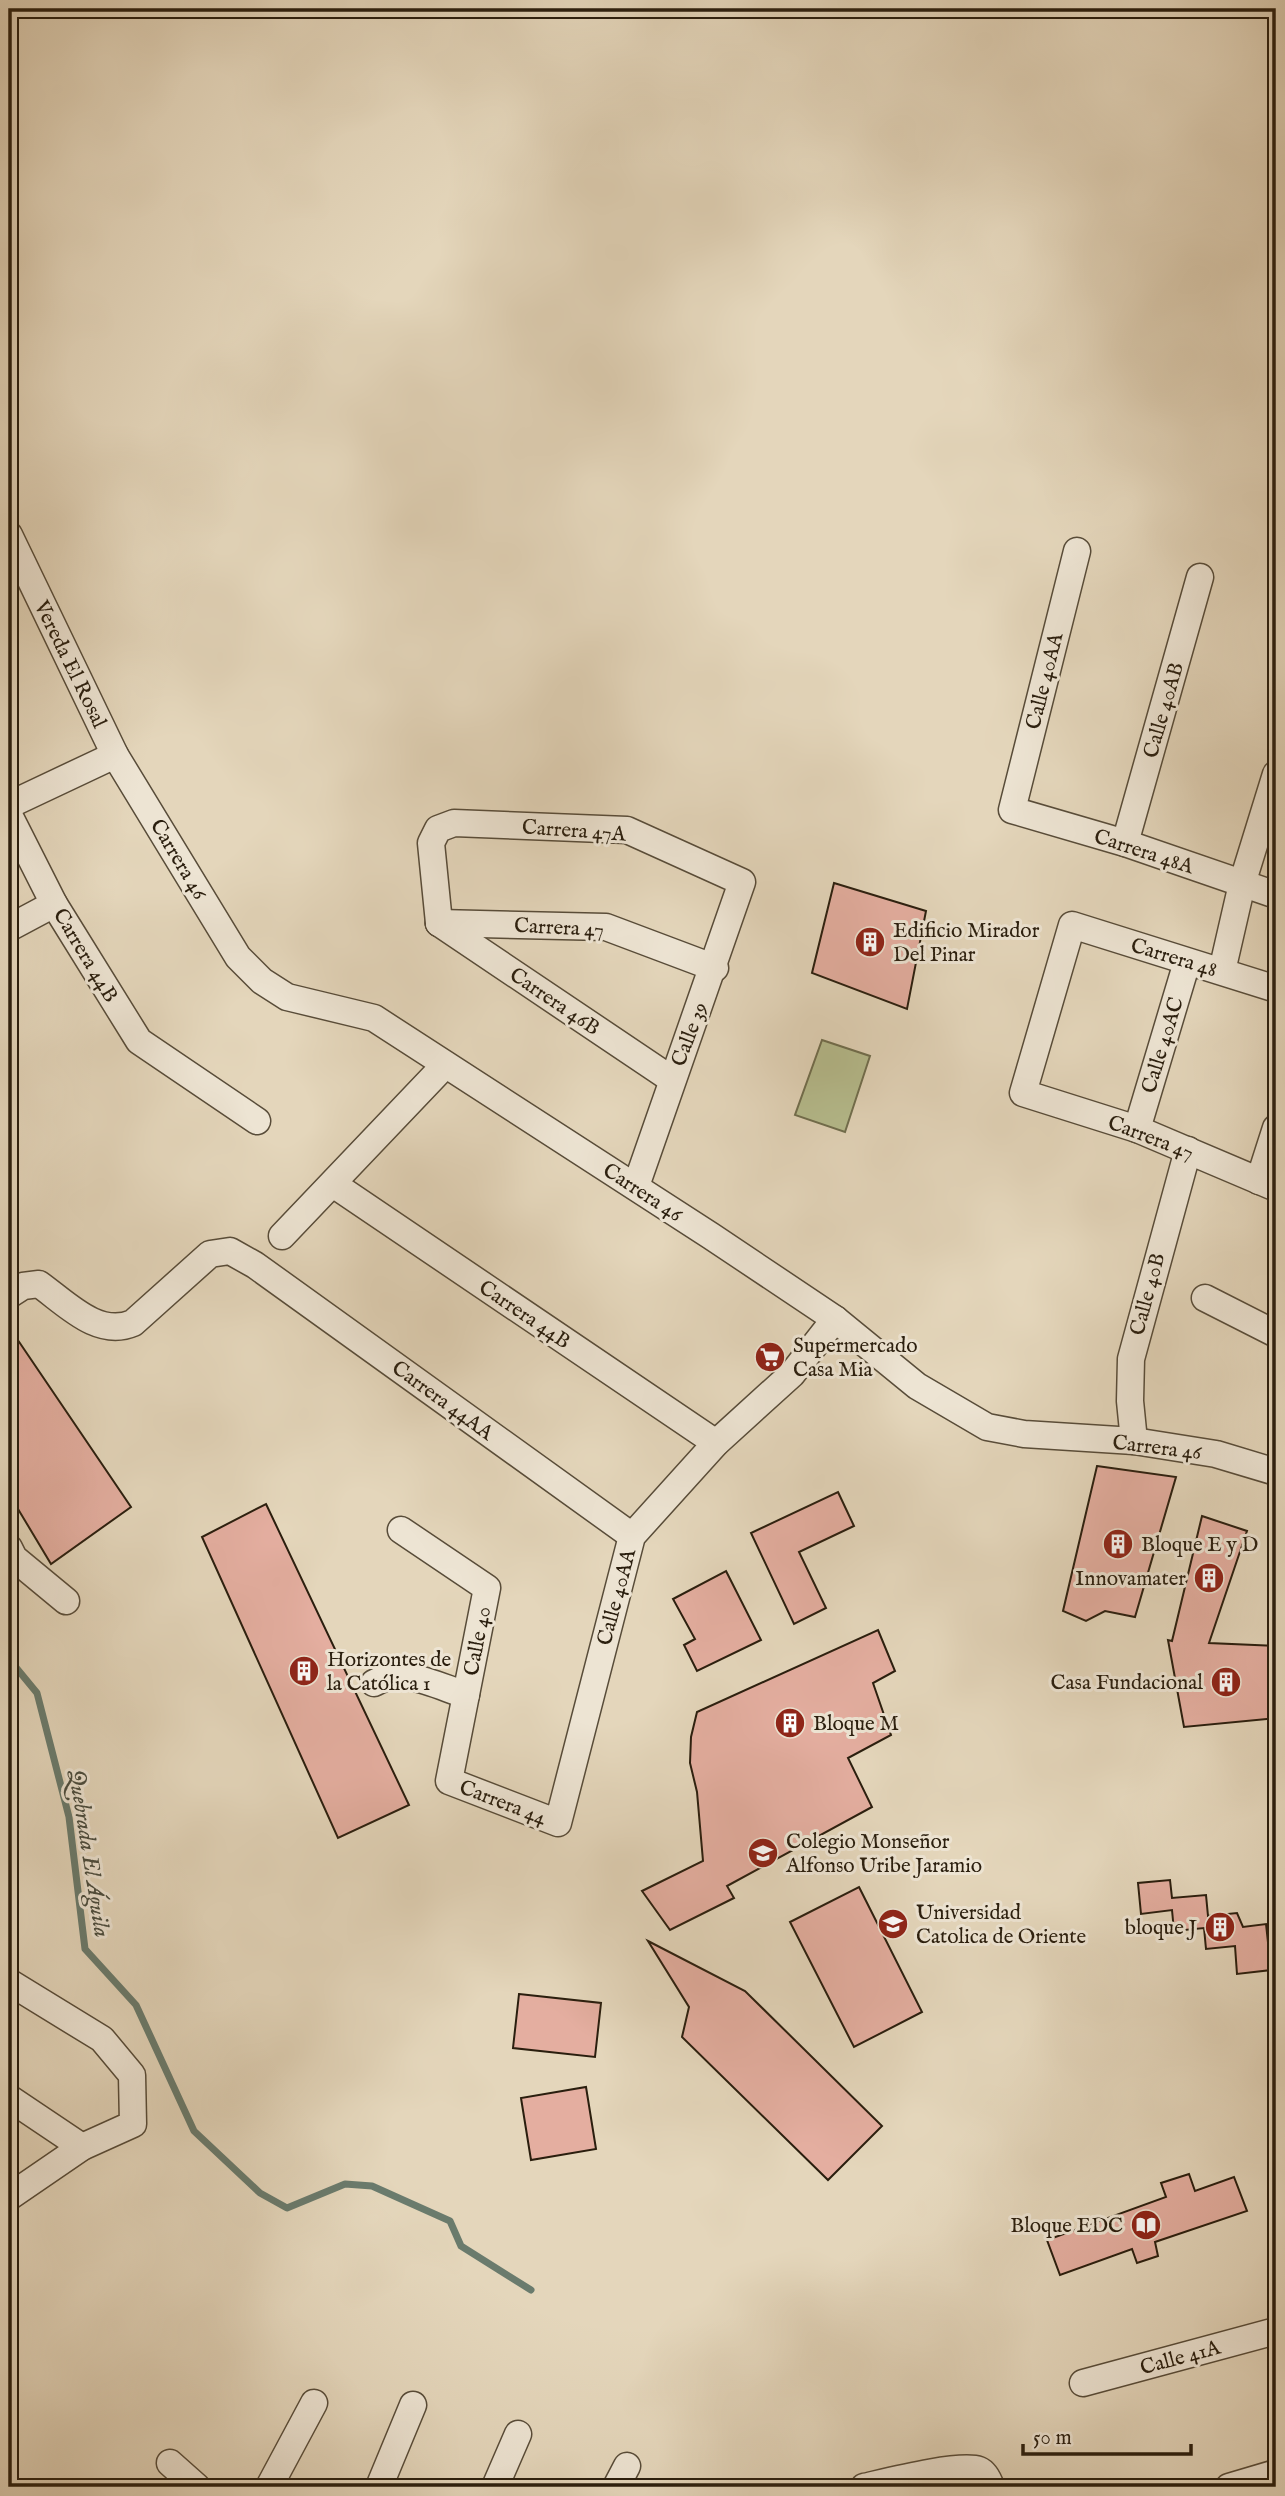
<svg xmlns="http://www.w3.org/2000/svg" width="1285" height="2496" font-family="'IM FELL English',serif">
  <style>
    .green { fill: #b6bd8e; stroke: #706e4e; stroke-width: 2 }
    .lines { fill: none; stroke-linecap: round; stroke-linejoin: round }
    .stream { stroke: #6a7b6d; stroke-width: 7 }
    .building { fill: #e4aea0; stroke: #2a1e0e; stroke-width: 2 }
    .street-casing { stroke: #584c39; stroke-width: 29 }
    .street { stroke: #ede4d3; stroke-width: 26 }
    .labels { text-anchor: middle; stroke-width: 6; stroke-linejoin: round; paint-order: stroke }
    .street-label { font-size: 21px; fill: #2a1e0e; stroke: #ede4d3 }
    .poi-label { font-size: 21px; fill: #2a1e0e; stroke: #ede4d3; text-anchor: start }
    .water-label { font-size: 23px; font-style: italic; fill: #4a4c3e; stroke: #ede4d3 }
  </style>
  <rect width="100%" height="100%" fill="#e4d6bb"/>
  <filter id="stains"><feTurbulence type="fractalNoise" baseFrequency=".00286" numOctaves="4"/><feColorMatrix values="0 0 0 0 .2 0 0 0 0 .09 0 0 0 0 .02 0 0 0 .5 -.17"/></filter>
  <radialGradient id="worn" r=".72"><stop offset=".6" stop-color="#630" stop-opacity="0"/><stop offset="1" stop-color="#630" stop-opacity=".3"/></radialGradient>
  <path class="green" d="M822,1040L870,1056L845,1132L795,1115Z"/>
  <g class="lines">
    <path class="stream" d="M9,1659L37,1693L69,1817L85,1949L136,2005L194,2131L260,2193L287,2208L345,2184L372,2186L450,2221L461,2246L531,2290"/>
  </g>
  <g class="building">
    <path d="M834,883L926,911L907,1009L812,973Z"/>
    <path d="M9,1327L131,1507L51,1564L9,1494Z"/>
    <path d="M1097,1466L1176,1477L1135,1617L1105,1611L1086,1621L1063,1611Z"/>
    <path d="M838,1492L854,1526L799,1552L826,1608L794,1624L751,1533Z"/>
    <path d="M266,1504L409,1805L338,1838L202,1537Z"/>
    <path d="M1202,1516L1247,1531L1209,1643L1276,1646V1718L1184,1727L1168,1640L1172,1641Z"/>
    <path d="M726,1571L761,1640L697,1671L684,1645L695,1639L673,1599Z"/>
    <path d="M878,1630L895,1671L873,1683L891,1735L848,1758L872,1807L727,1886L734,1898L670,1930L642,1891L703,1861L697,1792L690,1763L691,1737L697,1712Z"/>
    <path d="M1170,1880L1172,1898L1206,1895L1208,1916L1237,1913L1243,1927L1266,1924L1271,1970L1237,1974L1235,1946L1206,1949L1204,1928L1174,1931L1172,1910L1141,1914L1138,1883Z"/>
    <path d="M859,1887L922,2012L854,2047L790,1922Z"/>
    <path d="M648,1941L745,1991L882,2126L828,2180L682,2037L689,2007Z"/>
    <path d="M519,1994L601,2003L595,2057L513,2048Z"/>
    <path d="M586,2087L596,2149L531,2160L521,2098Z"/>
    <path d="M1189,2174L1195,2191L1234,2177L1247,2211L1155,2242L1158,2256L1137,2263L1132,2249L1060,2275L1047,2240L1166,2197L1161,2183Z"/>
  </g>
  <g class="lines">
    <g class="street-casing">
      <g id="street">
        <path d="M9,535L115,755L238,957L262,981L287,997L374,1018L711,1236L835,1319L917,1386L987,1427L1024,1434L1134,1441L1216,1454L1276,1472"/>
        <path d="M1077,551L1012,810L1125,843L1276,895"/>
        <path d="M9,805L115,755"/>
        <path d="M9,815L54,904L139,1041L257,1121"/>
        <path d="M1125,843L1200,577"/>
        <path d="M439,923L431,843L438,829L454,823L627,830L742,882L636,1186"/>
        <path d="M439,923L606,927L715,968"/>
        <path d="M439,923L671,1079"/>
        <path d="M9,928L54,904"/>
        <path d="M1222,971L1242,884L1276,774"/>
        <path d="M1276,989L1072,925L1023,1093L1137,1129L1276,1188"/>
        <path d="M1137,1129L1187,962"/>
        <path d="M1259,1181L1276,1128"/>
        <path d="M333,1184L716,1443"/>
        <path d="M282,1236L444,1066"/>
        <path d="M9,1295L23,1286L39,1284C67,1304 98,1338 133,1323L210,1254L230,1251L255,1265L632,1536"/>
        <path d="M1205,1298L1276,1334"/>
        <path d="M1134,1441L1130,1401L1131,1359L1188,1150"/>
        <path d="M401,1530L487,1588L449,1781L558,1823L632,1536L716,1443L792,1374L835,1319"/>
        <path d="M9,1548L14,1558L66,1601"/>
        <path d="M374,1683C402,1666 437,1686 466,1695"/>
        <path d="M9,1982L102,2039L132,2075L133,2124L82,2147L9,2197"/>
        <path d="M9,2098L82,2147"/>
        <path d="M1083,2383L1276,2331"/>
        <path d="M170,2463L197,2487"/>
        <path d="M269,2487L314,2403"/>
        <path d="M379,2487L413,2405"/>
        <path d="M495,2487L518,2434"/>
        <path d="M616,2487L627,2466"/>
        <path d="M864,2487C886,2482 960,2463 979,2470C986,2473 989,2481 991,2487"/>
        <path d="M1229,2487L1276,2473"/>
      </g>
    </g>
    <use href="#street" class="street"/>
  </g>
  <defs>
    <g id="building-disc" transform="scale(1.575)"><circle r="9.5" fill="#8f2418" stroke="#ede4d3"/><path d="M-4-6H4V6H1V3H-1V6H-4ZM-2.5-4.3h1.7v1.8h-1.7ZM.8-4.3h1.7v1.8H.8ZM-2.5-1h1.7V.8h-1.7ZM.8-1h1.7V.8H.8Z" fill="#fff"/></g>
    <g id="supermarket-disc" transform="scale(1.575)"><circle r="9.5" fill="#8f2418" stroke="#ede4d3"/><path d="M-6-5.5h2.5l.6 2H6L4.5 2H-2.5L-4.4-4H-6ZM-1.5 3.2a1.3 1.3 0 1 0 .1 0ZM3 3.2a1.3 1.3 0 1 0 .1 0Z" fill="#fff"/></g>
    <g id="school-disc" transform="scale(1.575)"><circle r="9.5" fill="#8f2418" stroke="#ede4d3"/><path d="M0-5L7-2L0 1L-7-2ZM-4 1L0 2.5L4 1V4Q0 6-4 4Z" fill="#fff"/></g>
    <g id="university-disc" transform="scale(1.575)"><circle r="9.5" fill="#8f2418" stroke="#ede4d3"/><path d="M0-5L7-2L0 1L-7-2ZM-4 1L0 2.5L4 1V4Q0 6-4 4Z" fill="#fff"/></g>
    <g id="library-disc" transform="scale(1.575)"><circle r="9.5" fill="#8f2418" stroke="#ede4d3"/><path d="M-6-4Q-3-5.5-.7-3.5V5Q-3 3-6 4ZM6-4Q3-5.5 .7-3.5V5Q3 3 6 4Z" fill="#fff"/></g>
  </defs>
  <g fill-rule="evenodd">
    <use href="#building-disc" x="870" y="942"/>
    <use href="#supermarket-disc" x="770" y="1357"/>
    <use href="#building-disc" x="1118" y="1544"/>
    <use href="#building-disc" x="1209" y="1578"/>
    <use href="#building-disc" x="304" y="1671"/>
    <use href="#building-disc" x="1226" y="1682"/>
    <use href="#building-disc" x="790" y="1723"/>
    <use href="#school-disc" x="763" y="1853"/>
    <use href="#university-disc" x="893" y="1924"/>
    <use href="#building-disc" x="1220" y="1927"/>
    <use href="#library-disc" x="1146" y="2225"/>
  </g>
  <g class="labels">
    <g class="street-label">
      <text transform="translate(71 664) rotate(64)" y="7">Vereda El Rosal</text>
      <text transform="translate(1044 681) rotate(-76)" y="7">Calle 40AA</text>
      <text transform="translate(1163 710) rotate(-74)" y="7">Calle 40AB</text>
      <text transform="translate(574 830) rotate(4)" y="7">Carrera 47A</text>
      <text transform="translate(1144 851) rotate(18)" y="7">Carrera 48A</text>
      <text transform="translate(179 859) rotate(59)" y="7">Carrera 46</text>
      <text transform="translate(559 927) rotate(3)" y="7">Carrera 47</text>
      <text transform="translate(86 955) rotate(59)" y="7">Carrera 44B</text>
      <text transform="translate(1174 957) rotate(17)" y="7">Carrera 48</text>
      <text transform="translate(555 1001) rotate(34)" y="7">Carrera 46B</text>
      <text transform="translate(689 1034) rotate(-69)" y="7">Calle 39</text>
      <text transform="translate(1162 1045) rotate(-73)" y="7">Calle 40AC</text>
      <text transform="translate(1151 1137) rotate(21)" y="7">Carrera 47</text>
      <text transform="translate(643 1192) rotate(33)" y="7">Carrera 46</text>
      <text transform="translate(1147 1294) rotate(-75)" y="7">Calle 40B</text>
      <text transform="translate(525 1314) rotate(34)" y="7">Carrera 44B</text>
      <text transform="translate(443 1400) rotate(36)" y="7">Carrera 44AA</text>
      <text transform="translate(1157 1447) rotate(7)" y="7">Carrera 46</text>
      <text transform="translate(616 1597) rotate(-75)" y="7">Calle 40AA</text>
      <text transform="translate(477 1641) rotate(-79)" y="7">Calle 40</text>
      <text transform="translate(503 1802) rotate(21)" y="7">Carrera 44</text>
      <text transform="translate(1180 2357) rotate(-15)" y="7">Calle 41A</text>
    </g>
    <g class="poi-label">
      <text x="893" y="937">Edificio Mirador<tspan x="893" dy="24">Del Pinar</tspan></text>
      <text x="793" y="1352">Supermercado<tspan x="793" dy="24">Casa Mia</tspan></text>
      <text x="1141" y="1551">Bloque E y D</text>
      <text x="1186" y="1585" text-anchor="end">Innovamater</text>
      <text x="327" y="1666">Horizontes de<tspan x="327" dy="24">la Católica 1</tspan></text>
      <text x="1203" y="1689" text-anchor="end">Casa Fundacional</text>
      <text x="813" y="1730">Bloque M</text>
      <text x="786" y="1848">Colegio Monseñor<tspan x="786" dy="24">Alfonso Uribe Jaramio</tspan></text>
      <text x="916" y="1919">Universidad<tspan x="916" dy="24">Catolica de Oriente</tspan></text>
      <text x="1197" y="1934" text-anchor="end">bloque J</text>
      <text x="1123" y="2232" text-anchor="end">Bloque EDC</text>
    </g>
    <g class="water-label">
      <text transform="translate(90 1853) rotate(81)" y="8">Quebrada El Águila</text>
    </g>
  </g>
  <rect width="1285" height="2496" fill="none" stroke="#e4d6bb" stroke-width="35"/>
  <rect x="10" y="10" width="1264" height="2475" fill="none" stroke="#2a1e0e" stroke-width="3.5"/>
  <rect x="18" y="18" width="1250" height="2461" fill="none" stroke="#2a1e0e" stroke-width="2"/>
  <path d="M1023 2444v10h168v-10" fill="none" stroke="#2a1e0e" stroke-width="3.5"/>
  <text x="1033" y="2444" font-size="21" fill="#2a1e0e" stroke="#ede4d3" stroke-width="5" paint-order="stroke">50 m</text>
  <rect width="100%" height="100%" filter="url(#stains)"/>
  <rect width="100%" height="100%" fill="url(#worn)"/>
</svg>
